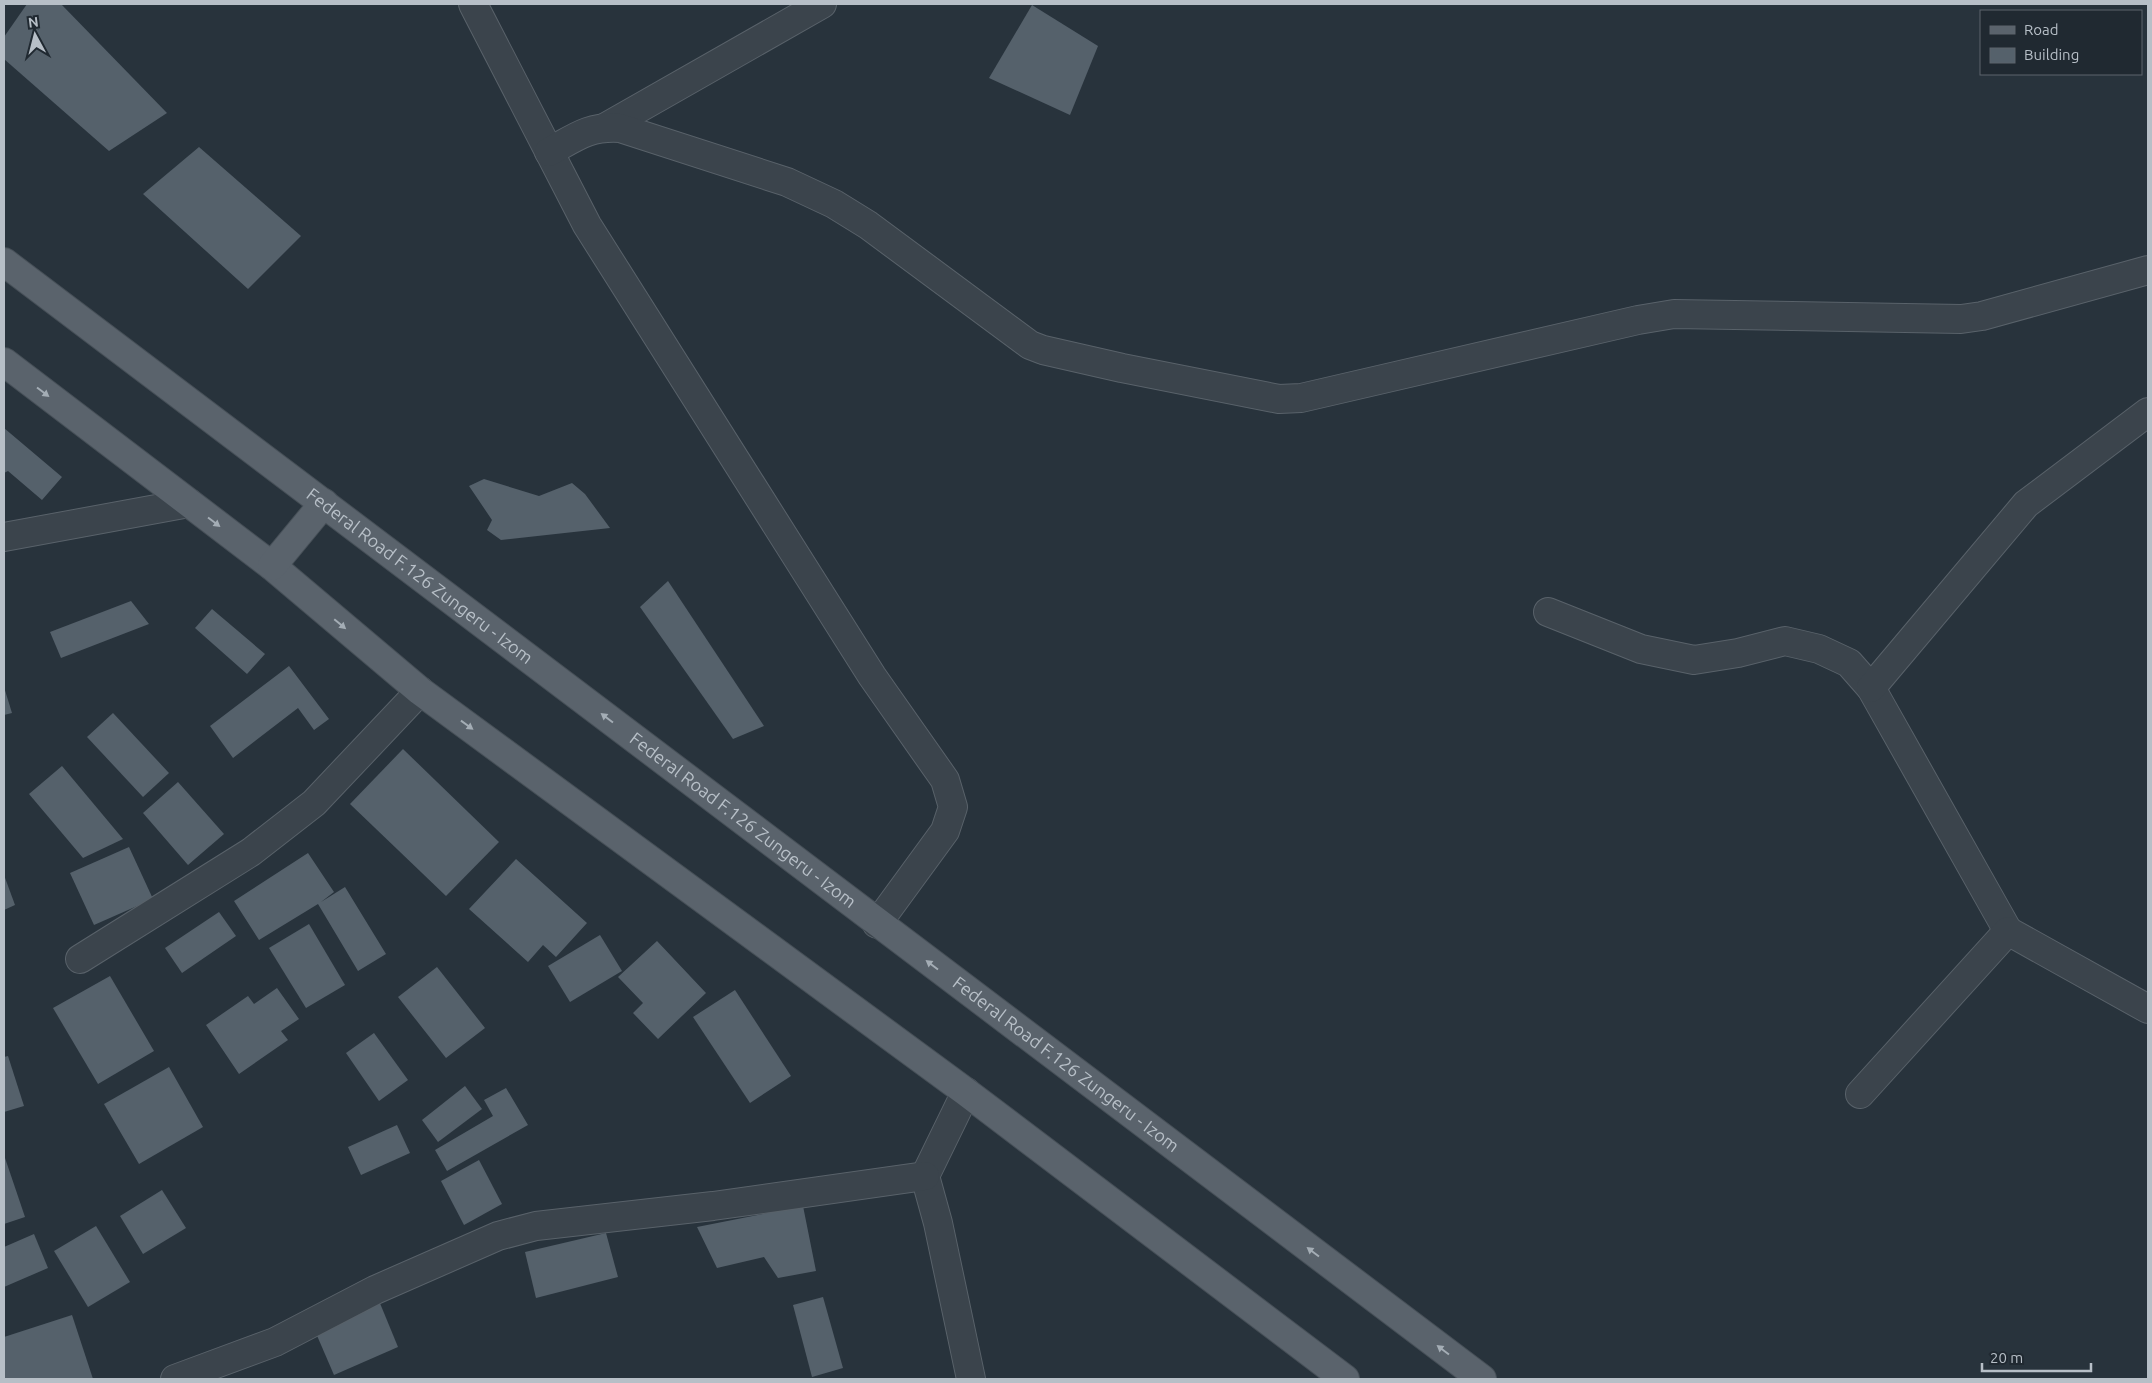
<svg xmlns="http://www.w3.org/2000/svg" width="2152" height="1383" font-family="Ubuntu,sans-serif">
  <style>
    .building { fill: #55616b }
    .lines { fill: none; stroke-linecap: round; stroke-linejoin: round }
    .minor-casing { stroke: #59626a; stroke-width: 30 }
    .primary-casing { stroke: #475058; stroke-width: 30 }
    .minor { stroke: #3b444c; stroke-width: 28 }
    .primary { stroke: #5a636c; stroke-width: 28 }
    .oneway { fill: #a4adb5 }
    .labels { text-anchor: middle; stroke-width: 4.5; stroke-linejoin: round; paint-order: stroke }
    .street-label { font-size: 18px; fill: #b7bfc7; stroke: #202931 }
  </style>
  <rect width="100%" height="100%" fill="#28333c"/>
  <g class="building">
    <path d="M27,4H61L167,113L109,151L4,59V37Z"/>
    <path d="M1032,5L1098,46L1070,115L989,78Z"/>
    <path d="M199,147L301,236L248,289L143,194Z"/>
    <path d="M4,428L62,477L42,500L8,471L4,473Z"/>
    <path d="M484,479L539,496L572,483L585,494L610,528L501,540L487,530L492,520L469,486Z"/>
    <path d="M668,581L764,726L733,739L640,607Z"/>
    <path d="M131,601L149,624L61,658L50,632Z"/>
    <path d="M212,609L265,654L247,674L195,628Z"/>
    <path d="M289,666L329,719L314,730L298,708L233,758L210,726Z"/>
    <path d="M4,687L12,713L4,715Z"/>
    <path d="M113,713L169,773L143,797L87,737Z"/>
    <path d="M403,749L499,842L446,896L350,804Z"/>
    <path d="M62,766L123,839L83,858L29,794Z"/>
    <path d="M178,782L224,834L188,865L143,813Z"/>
    <path d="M129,847L153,899L94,925L70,873Z"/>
    <path d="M308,853L334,892L321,902L345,887L386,954L358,971L318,904L259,940L234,901Z"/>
    <path d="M516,859L587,923L556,957L543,945L528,962L469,909Z"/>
    <path d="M4,875L15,905L4,910Z"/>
    <path d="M219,912L236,936L182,973L165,948Z"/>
    <path d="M309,924L345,985L306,1008L269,948Z"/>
    <path d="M600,935L622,971L570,1002L548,966Z"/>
    <path d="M657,941L706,993L658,1039L633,1013L643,1003L618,977Z"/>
    <path d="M437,967L485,1028L446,1058L398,997Z"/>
    <path d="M110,976L154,1051L98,1084L53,1008Z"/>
    <path d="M277,988L299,1019L281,1031L288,1040L239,1074L206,1025L248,996L254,1004Z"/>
    <path d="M735,990L791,1076L750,1103L693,1017Z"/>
    <path d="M374,1033L408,1080L379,1101L346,1053Z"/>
    <path d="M8,1056L24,1106L4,1112V1057Z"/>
    <path d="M169,1067L203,1127L139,1164L104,1104Z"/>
    <path d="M465,1086L482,1109L438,1142L422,1120Z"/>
    <path d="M506,1088L528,1125L447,1171L435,1150L493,1116L484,1100Z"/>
    <path d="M397,1125L410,1153L361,1175L348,1147Z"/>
    <path d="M4,1155L25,1217L4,1224Z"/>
    <path d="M479,1160L502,1204L464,1225L441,1181Z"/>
    <path d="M162,1190L186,1228L143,1254L120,1216Z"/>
    <path d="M803,1206L816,1271L778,1278L764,1257L717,1268L697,1227Z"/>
    <path d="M96,1226L130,1282L88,1307L54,1251Z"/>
    <path d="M606,1233L618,1277L536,1298L525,1252Z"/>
    <path d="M34,1234L48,1268L4,1287V1247Z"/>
    <path d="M377,1296L398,1347L334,1375L312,1324Z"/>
    <path d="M823,1297L843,1368L812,1377L793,1305Z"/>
    <path d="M72,1315L93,1379H4V1337Z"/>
  </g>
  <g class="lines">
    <g class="minor-casing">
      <g id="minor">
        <path d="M473,4L587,225L872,676L945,780L953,807L945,831L877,924"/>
        <path d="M606,127L822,4"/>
        <path d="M549,152C576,137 589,126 620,128L787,182L834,204L868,225L1030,345L1043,350L1122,368L1279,399L1301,398L1638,320L1674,314L1961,319L1982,316L2148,270"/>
        <path d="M4,537L189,503"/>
        <path d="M1548,612L1641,649L1694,660L1738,653L1785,641L1819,649L1849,663L1871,688L2008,931"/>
        <path d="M1871,688L2026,504L2148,412"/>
        <path d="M80,959L251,852L314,803L420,691"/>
        <path d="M966,1092L925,1176L938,1223L971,1379"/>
        <path d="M1860,1094L2008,931L2148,1009"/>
        <path d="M175,1379L275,1342L375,1290L498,1236L536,1226L713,1206L925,1176"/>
      </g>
    </g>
    <g class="primary-casing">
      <g id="primary">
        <path id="s1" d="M4,262L1482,1379"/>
        <path d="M4,362L272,566L420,691L966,1092L1345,1379"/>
        <path d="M272,566L324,503"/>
      </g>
    </g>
    <use href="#minor" class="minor"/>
    <use href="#primary" class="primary"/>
  </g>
  <defs><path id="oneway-solid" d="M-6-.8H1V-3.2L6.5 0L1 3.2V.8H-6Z" transform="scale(1.25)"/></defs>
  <g class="oneway">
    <use href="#oneway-solid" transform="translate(43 392) rotate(37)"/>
    <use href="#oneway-solid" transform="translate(214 522) rotate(37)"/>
    <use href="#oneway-solid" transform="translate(340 624) rotate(40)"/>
    <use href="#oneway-solid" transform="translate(607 718) rotate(-143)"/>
    <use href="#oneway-solid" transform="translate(467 725) rotate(36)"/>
    <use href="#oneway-solid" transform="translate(932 965) rotate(-143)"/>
    <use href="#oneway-solid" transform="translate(1313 1252) rotate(-143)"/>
    <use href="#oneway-solid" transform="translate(1443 1350) rotate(-143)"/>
  </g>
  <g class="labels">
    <g class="street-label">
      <text dy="6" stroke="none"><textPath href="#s1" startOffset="521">Federal Road F.126 Zungeru - Izom</textPath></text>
      <text dy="6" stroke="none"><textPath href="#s1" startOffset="926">Federal Road F.126 Zungeru - Izom</textPath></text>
      <text dy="6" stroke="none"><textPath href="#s1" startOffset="1331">Federal Road F.126 Zungeru - Izom</textPath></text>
    </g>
  </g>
  <rect width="2152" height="1383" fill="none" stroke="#b7bfc7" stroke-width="10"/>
  <rect x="1980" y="10" width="162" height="65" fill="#202931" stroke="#5c656d"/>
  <rect x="1990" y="26" width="25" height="8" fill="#5a636c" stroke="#5c656d"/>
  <text x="2024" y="35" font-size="15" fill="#b7bfc7">Road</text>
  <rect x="1990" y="48" width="25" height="15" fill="#55616b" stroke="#5c656d"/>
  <text x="2024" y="60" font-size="15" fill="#b7bfc7">Building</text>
  <g transform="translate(35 35) rotate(353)" stroke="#202931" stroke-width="4" paint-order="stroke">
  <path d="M0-4L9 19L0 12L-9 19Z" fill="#b7bfc7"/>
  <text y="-8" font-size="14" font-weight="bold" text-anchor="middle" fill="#b7bfc7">N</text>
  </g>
  <path d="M1982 1363v8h109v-8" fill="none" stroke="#b7bfc7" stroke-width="2.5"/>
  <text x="1990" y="1363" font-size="15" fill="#b7bfc7" stroke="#202931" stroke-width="4" paint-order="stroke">20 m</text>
</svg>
